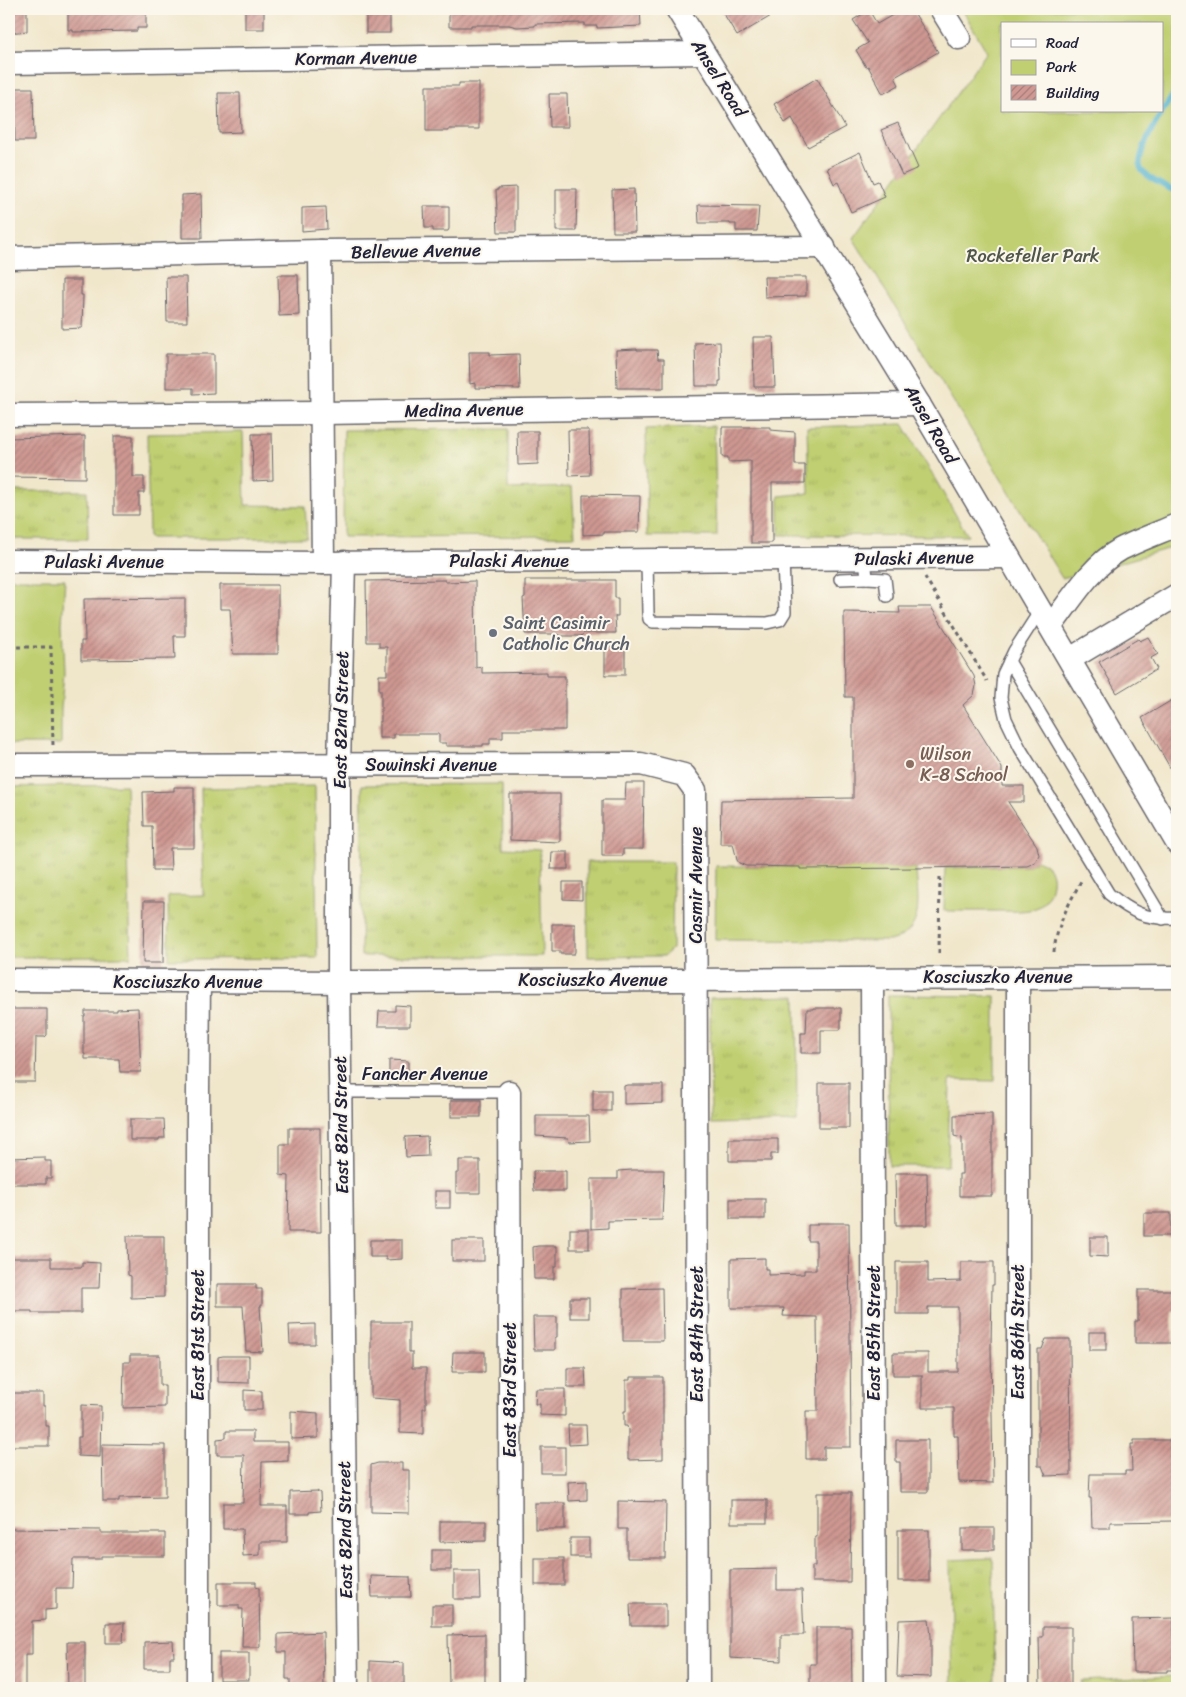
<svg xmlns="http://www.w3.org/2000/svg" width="1186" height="1697" font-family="Sriracha,sans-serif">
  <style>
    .grass { fill: url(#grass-tufts); stroke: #717856 }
    .park { fill: #c0cf71; stroke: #717856; fill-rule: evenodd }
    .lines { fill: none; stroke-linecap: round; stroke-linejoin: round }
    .stream { stroke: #4fb1ce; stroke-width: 5.5 }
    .building { fill: url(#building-hatch) }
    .service-casing { stroke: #6a676d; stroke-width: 14 }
    .minor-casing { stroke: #6a676d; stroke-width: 25 }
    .path { stroke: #6a676d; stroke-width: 3; stroke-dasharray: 4 4; stroke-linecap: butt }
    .service { stroke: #fff; stroke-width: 11 }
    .minor { stroke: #fff; stroke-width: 22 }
    .worship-dot { fill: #6b7280; stroke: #fbf7ec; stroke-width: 2 }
    .education-dot { fill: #8d6e63; stroke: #fbf7ec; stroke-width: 2 }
    .labels { text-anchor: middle; stroke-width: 4; stroke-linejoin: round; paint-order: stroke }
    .street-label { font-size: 18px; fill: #22223b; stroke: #fbf7ec }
    .park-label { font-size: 18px; fill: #51564b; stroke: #fbf7ec }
    .worship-label { font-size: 18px; fill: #5b616d; stroke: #fbf7ec; text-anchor: start }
    .education-label { font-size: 18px; fill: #785e54; stroke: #fbf7ec; text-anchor: start }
  </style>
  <defs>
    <pattern id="grass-tufts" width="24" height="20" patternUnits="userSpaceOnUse" patternTransform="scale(1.25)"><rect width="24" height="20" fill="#c0cf71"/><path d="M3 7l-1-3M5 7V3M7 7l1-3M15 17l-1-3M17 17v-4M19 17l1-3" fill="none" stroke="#a5b163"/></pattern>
    <pattern id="building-hatch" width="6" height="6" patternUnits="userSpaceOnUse" patternTransform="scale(1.25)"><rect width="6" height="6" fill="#cf9892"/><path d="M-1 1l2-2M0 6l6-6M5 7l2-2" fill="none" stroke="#a87c78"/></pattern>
  </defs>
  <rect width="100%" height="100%" fill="#fbf7ec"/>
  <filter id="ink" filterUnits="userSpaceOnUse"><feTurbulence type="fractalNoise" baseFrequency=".02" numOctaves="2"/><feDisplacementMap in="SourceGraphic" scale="10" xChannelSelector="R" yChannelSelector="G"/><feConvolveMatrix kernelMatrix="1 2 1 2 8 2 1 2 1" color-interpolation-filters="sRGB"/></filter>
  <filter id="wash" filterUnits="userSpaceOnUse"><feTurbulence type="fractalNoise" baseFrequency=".0096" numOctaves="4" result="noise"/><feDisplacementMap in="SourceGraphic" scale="20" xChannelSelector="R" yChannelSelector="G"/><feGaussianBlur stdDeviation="1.12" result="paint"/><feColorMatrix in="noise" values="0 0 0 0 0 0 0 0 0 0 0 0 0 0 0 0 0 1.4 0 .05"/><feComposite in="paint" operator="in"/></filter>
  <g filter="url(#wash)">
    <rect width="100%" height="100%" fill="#f0e6ca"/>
    <g class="grass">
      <path d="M903,424L968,536L779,535V496L809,493L807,427Z"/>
      <path d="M714,426L717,536H647L646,429Z"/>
      <path d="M508,429V489L572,487L575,536L343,537L344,430Z"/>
      <path d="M243,432L245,505L305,506L307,538H149L147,434Z"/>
      <path d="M9,491H87L88,539H9Z"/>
      <path d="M502,784L503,848L540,850L542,956H361L362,785Z"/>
      <path d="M126,785L131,957H9V787Z"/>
      <path d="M315,786L317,958L169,959L168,896L203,895L201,788Z"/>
      <path d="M587,862H673L672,949L664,956L588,957Z"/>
      <path d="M888,995L995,996V1081L950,1080L948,1166H889Z"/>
      <path d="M796,996L797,1122L711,1124L710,998Z"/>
      <path d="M993,1558L995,1688H952L950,1560Z"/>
      <path d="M1177,1676V1688H1081V1681Z"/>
    </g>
    <g class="park">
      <path d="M962,9H1177V546L1095,570L1062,578L853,238L987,52ZM1002,24H1162V111H1002Z"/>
      <path d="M9,579H65L62,624L64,672L61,709V744H9Z"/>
      <path d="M1036,860C1047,864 1054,870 1052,883C1051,893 1044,906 1033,909C1022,912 1010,911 998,911C980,911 962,911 944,911L945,868L1027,866L1034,863Z"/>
      <path d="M716,866L916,868C917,898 927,932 889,941L715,940Z"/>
    </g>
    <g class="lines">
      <path class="stream" d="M1177,88C1169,102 1133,154 1141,169C1145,177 1168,188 1177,192"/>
    </g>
    <g id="blocks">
      <g class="building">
        <path d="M9,9H27V31L9,33Z"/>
        <path d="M68,9H146V28H137V31L73,32V30H68Z"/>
        <rect x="245" y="9" width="19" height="20"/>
        <rect x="366" y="9" width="24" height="24"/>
        <path d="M449,9H640L641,26L597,28V26H585V23L535,24V26L517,27L509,25H471V27H449Z"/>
        <path d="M721,9H783L737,36Z"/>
        <path d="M903,9H912L938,52L895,77L899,85L883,94L868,66L866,67L856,50L868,43L853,20L869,10L877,24Z"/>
        <path d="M817,78L845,127L808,147L792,118L785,123L774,104Z"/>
        <path d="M459,83H479V129H449V131H426V86H459Z"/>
        <path d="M14,88H33L34,141H15Z"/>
        <path d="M218,93H240L241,132L219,133Z"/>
        <path d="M549,94H567L568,127H550Z"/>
        <path d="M898,123L918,168L902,175L881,130Z"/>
        <path d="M860,152L873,183L878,181L885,197L851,212L838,182L834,184L827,168Z"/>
        <path d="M516,187V232H498L496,190H498V188Z"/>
        <path d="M556,189H577L576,231H556Z"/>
        <path d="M634,189L635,232H613L612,190Z"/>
        <path d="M201,194L202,238H182V195Z"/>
        <path d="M698,205L759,206L757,231H736V224H730V223H699Z"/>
        <path d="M424,206H449V229L448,231H433V228H425Z"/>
        <path d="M326,207L327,229L302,231V208Z"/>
        <path d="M278,275H298L299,315L279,316Z"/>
        <path d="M166,277H186L187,322H167Z"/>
        <path d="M764,277H806V296L765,297Z"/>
        <path d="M62,280H81V295H83L82,328L62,329Z"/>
        <path d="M753,337H773L775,387H754Z"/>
        <path d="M720,342L721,381H719V386H696L695,343Z"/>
        <path d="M637,349V350H657L658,359H664V388H617L616,350Z"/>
        <path d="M469,352H490V355L519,354L520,389L475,388V383L470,384Z"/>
        <path d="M166,354H214V393L193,394V388H166Z"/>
        <path d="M722,427H770V430L795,432V465H805V483H772V543H751V461L728,462V457H722Z"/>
        <path d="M568,430H589L590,475L569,476Z"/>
        <path d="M517,431H538V464L518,465Z"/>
        <path d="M252,434H272L273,480L253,481Z"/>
        <path d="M85,436V478L9,477V438Z"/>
        <path d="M114,436H133V477H144V493H139V515H114Z"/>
        <path d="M583,495L640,496L639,532H604V534L583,535Z"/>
        <path d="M445,580V582L475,581L476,668L482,667V673L547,672V676H565V730H503V738H490V744H483V746H446V743H439V734H394V738H379V722H381V690H379V675H387V647H379V642H367L366,581Z"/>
        <path d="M525,580H615V598H618V616H615L616,633H584L581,636H562L558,634H525L523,598L525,597Z"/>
        <path d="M220,585H278V654H233L230,609H220Z"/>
        <path d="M185,598V636H174L175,659L81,660V641H85L84,599Z"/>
        <path d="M899,607H931L974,676L976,686L974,695L963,705L1002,768V786H1024V802H1008L1037,846L1039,855L1036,860L1034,863L1027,866L916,868L800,869V867L746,866L739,863L737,860L733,844H720L721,800L853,798V697H845L844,612L900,613Z"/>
        <path d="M1148,637L1158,654L1151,658L1157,669L1117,693L1099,662L1138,639L1140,641Z"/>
        <rect x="605" y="647" width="20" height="28"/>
        <path d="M1177,697V780L1142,718Z"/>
        <path d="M626,783H644L643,849H623V856H602V800H625Z"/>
        <path d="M174,787H194V848H170L171,870H153L152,826H144L143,792L174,791Z"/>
        <path d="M510,794H560V842L510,840Z"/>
        <path d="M552,852H568V869H551Z"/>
        <path d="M563,882H582V900L563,899Z"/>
        <path d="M144,901H164L163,963H143Z"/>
        <path d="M552,924H575V952L574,954H560V951H552Z"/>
        <path d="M395,1005L410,1006V1026H378L379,1011H395Z"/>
        <path d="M138,1008L141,1072H120L119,1059H85V1054H84V1016H85V1011H117V1009Z"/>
        <path d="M813,1008H841V1028L840,1030H821V1053H801V1033H806L807,1009H813Z"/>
        <path d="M9,1009H47V1035L45,1037H36L35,1082H9Z"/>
        <path d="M389,1060L408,1061V1080H389Z"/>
        <rect x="819" y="1083" width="30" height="45"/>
        <path d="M627,1085H663V1103L624,1104V1086Z"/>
        <rect x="593" y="1090" width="18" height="21"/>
        <rect x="451" y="1100" width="30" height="17"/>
        <path d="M992,1114V1196H959V1174H962V1138L954,1136V1115Z"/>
        <path d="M536,1116H589L590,1141L569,1142L568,1138L536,1136Z"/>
        <path d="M130,1119H164L165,1138H159V1140H130Z"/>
        <path d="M289,1128H320L321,1232H288L289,1176L280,1175V1144H289Z"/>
        <path d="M427,1136L428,1156L406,1157L405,1137Z"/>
        <path d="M729,1139H778V1154H771V1161H729Z"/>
        <path d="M45,1157V1161H51V1178H46V1184H9V1158Z"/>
        <path d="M459,1160H480V1193H456V1173H459Z"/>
        <path d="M632,1170H664L662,1220L608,1221V1228L591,1229V1179H618V1171Z"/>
        <path d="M533,1171H566V1191H534Z"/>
        <path d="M895,1173H927L928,1225H896Z"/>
        <rect x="435" y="1191" width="15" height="17"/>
        <rect x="730" y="1199" width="35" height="20"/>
        <rect x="1144" y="1213" width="27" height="23"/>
        <path d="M817,1223H849L851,1447H824V1459H806V1411H818L817,1317L783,1316L784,1308H731V1259L765,1258V1269H768V1275L804,1274V1270H816V1241H808V1225H817Z"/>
        <rect x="570" y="1229" width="19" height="20"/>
        <path d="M127,1236H164V1297L131,1298V1276L128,1275Z"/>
        <path d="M1090,1237H1108V1257L1090,1256Z"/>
        <path d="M370,1240H402V1259L386,1260V1257H370Z"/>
        <rect x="452" y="1240" width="32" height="21"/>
        <path d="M538,1246H557V1267H554V1279H534L533,1247Z"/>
        <path d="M9,1258H51V1267H82V1262L100,1263L99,1288H81V1313H32V1311H9Z"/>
        <path d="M896,1262H928V1282L961,1281V1262H994V1285H992L991,1347L993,1483L959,1482L958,1436H954V1408H922V1375H893V1353H928V1372H958V1307H928V1314H896Z"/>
        <path d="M217,1284H256V1289H262V1306H260L263,1352L246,1351L243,1306H217Z"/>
        <path d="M662,1288L663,1341H623V1289Z"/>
        <path d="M1138,1290H1175V1311H1172L1173,1343H1135V1321H1138Z"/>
        <rect x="570" y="1298" width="19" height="20"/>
        <path d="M533,1317H557V1337H555V1350H534Z"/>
        <path d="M371,1322H409V1352H412V1368H426V1408H423V1434L400,1433V1400L371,1398Z"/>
        <path d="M315,1324V1344H290L289,1325Z"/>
        <rect x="1089" y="1332" width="17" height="18"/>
        <path d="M1046,1339H1070L1071,1475L1046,1476L1042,1466H1038V1349H1042Z"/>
        <path d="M453,1352H485V1372H452Z"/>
        <path d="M130,1355H160V1385H165V1407L123,1408L124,1362H130Z"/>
        <path d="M223,1356H249V1383L218,1382V1357Z"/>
        <path d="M567,1368H585L586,1387H567Z"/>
        <path d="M630,1377H663V1459L628,1460V1430L627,1426H624V1411H626V1380H630Z"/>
        <path d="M536,1389H565V1416L540,1415V1404H535Z"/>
        <path d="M244,1390L262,1391V1410H244Z"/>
        <path d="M9,1393H43V1406H45V1426H49V1446H9Z"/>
        <path d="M81,1405L101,1406L100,1457L78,1456V1437H81Z"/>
        <path d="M291,1411L318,1413V1438L291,1439Z"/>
        <path d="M568,1425H586L587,1444L569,1445Z"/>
        <path d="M226,1431H253V1442H288V1461L262,1462L261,1506H287V1542H260V1555L243,1556L242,1529H223V1503H243L244,1455H217V1439L226,1438Z"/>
        <path d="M896,1440H928V1492H900V1462H896Z"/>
        <path d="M1134,1440H1172V1470H1174V1521L1110,1522V1528H1092L1091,1498H1089L1090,1474H1125V1471H1132L1131,1444H1134Z"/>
        <path d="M102,1444L165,1445V1497L119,1498V1501H103Z"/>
        <rect x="541" y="1447" width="24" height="26"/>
        <path d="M378,1463H402V1470H409V1513L371,1512V1465Z"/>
        <path d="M587,1481V1500L569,1501L568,1482Z"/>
        <path d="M317,1491L320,1493L321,1511L309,1512V1514H290V1492Z"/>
        <path d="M817,1493H851L850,1582H812V1566H815V1537H817Z"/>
        <rect x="731" y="1500" width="36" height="23"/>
        <path d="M618,1501L666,1502L665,1558H627V1529H618Z"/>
        <rect x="535" y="1503" width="30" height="26"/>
        <path d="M440,1521H486V1541L440,1542Z"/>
        <rect x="962" y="1528" width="32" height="22"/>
        <path d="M9,1529L101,1530V1533H165V1556H101V1559H73L72,1588H56V1609L45,1610V1620L32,1621V1654H25V1688H9Z"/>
        <rect x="898" y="1530" width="31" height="51"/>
        <rect x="570" y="1538" width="19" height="19"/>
        <rect x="432" y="1550" width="19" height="20"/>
        <rect x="535" y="1558" width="29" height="27"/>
        <path d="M777,1569V1590H802L804,1635H781V1661L730,1658V1570Z"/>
        <path d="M454,1571H479L480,1599H454Z"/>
        <path d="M371,1576L410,1577L411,1597H372Z"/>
        <path d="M218,1582H256V1587L259,1588L260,1647H242L243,1609H239V1605H218Z"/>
        <path d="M630,1604H666V1626H631Z"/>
        <rect x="432" y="1605" width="20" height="21"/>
        <path d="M1174,1618V1670H1167V1672H1133L1132,1619Z"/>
        <path d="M929,1619L931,1636V1677L897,1676L899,1620Z"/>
        <path d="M106,1623H124L123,1643H106Z"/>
        <path d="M816,1627H851L852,1686H810V1664H816Z"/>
        <path d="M1043,1627H1071V1688H1044V1685H1040L1039,1637H1043Z"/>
        <path d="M323,1632L324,1688H290V1679H286V1652H278V1634Z"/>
        <path d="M485,1634V1683H449L448,1635Z"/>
        <path d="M173,1641L174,1657H170V1669H144V1642Z"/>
        <path d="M67,1642H85V1688H68Z"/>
        <rect x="219" y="1653" width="30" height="27"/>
        <path d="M370,1661L404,1663V1684H370Z"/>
      </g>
    </g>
  </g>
  <g filter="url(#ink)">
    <use href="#blocks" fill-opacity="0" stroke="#6a676d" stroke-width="1"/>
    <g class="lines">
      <g class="service-casing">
        <g id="service">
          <path d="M865,558L867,578L885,579L887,596"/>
          <path d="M647,560L648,613L649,619L653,622L767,623L780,620L785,612L783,559"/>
          <path d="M840,579L867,578"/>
          <path d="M1041,609L1014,651L1003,674L1001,698L1006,719L1020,748L1109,894C1133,913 1146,920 1177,918"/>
          <path d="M1009,661L1163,919"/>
          <path d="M341,1092H509"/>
        </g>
      </g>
      <g class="minor-casing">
        <g id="minor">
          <path d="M677,9L919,404L1177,843"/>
          <path d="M941,9L959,38"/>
          <path d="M9,63L703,53"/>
          <path d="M320,251L323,563"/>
          <path d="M9,258L320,251L824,247"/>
          <path d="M9,415L323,413L919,404"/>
          <path d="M9,561L323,563L1008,557"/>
          <path d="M344,562L339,765V982L347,1688"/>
          <path d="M1051,626C1071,600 1091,566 1121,549C1139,540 1158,533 1177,525"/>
          <path d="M1070,659L1177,595"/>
          <path d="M9,765L641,764L684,775L695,790L698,1688"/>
          <path d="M872,978L875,1688"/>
          <path d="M9,980L356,982L1177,977"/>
          <path d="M509,1092L511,1688"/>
          <path d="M198,1688V1092L199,982"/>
          <path d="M1018,1688V977"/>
        </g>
      </g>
      <g class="path">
        <path d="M925,577L987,681"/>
        <path d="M9,647H51L53,746"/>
        <path d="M1054,952C1056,926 1070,902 1082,879"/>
        <path d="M939,953L940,874"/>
      </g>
      <use href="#service" class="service"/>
      <use href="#minor" class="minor"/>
    </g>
  </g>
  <circle class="worship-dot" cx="493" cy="633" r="5"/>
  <circle class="education-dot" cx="910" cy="764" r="5"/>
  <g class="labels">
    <g class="street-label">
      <text transform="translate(356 58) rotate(-1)" y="6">Korman Avenue</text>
      <text transform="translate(719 78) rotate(58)" y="6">Ansel Road</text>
      <text transform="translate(416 251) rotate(-1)" y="6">Bellevue Avenue</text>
      <text transform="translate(464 410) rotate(-1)" y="6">Medina Avenue</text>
      <text transform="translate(931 424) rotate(60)" y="6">Ansel Road</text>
      <text transform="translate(914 558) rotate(-1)" y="6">Pulaski Avenue</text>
      <text x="509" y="567">Pulaski Avenue</text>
      <text x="104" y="568">Pulaski Avenue</text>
      <text transform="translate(341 720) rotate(-89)" y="6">East 82nd Street</text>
      <text x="431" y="771">Sowinski Avenue</text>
      <text transform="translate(696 885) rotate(-90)" y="6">Casmir Avenue</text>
      <text x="998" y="983">Kosciuszko Avenue</text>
      <text x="593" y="986">Kosciuszko Avenue</text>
      <text x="188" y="988">Kosciuszko Avenue</text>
      <text x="425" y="1080">Fancher Avenue</text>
      <text transform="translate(341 1125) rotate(-91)" y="6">East 82nd Street</text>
      <text transform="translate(1018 1332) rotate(-90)" y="6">East 86th Street</text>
      <text transform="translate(874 1333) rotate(-90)" y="6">East 85th Street</text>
      <text transform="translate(697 1334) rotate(-90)" y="6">East 84th Street</text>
      <text transform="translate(198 1335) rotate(-90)" y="6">East 81st Street</text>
      <text transform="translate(510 1390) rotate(-90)" y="6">East 83rd Street</text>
      <text transform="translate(345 1530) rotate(-91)" y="6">East 82nd Street</text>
    </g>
    <g class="park-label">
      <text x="1033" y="262">Rockefeller Park</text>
    </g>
    <g class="worship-label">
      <text x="503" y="629">Saint Casimir<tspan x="503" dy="21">Catholic Church</tspan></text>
    </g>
    <g class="education-label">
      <text x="920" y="760">Wilson<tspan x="920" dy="21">K-8 School</tspan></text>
    </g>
  </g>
  <rect width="1186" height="1697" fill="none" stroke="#fbf7ec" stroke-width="30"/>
  <rect x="1001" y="22" width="162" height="90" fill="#fbf7ec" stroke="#a4a2a5"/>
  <rect x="1011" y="39" width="25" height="8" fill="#ffffff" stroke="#a4a2a5"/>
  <text x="1046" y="48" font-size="15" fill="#22223b">Road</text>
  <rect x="1011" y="60" width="25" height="15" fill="#c0cf71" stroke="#a4a2a5"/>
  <text x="1046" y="72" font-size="15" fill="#22223b">Park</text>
  <rect x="1011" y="85" width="25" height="15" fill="url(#building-hatch)" stroke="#a4a2a5"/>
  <text x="1046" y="98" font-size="15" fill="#22223b">Building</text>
</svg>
